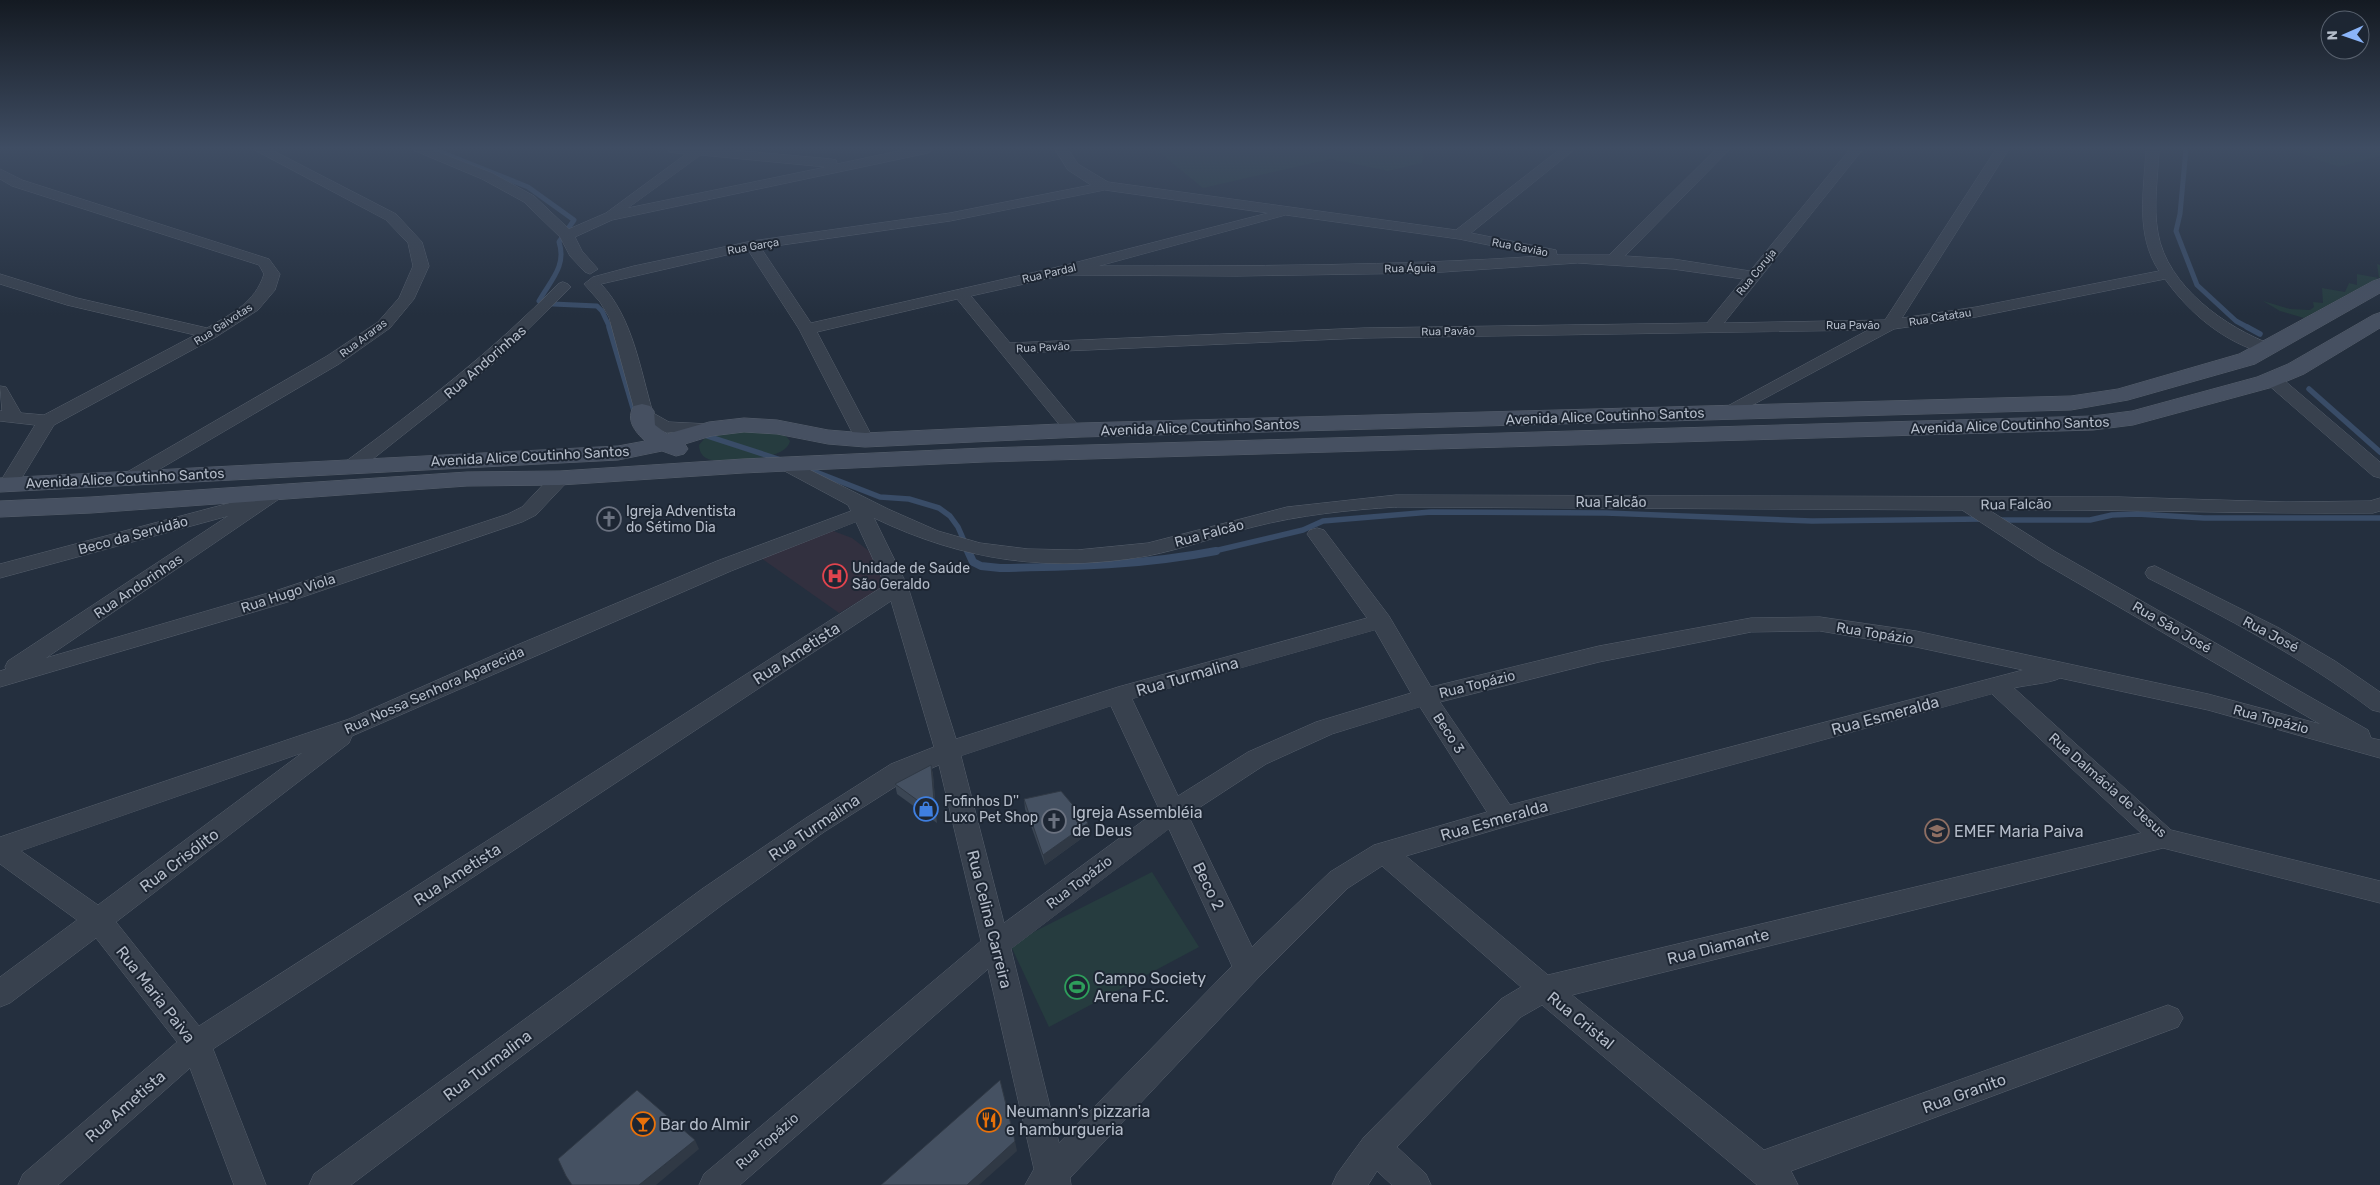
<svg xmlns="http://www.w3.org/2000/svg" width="2380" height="1185" font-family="Rubik,sans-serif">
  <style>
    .medical { fill: #32303f }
    .green { fill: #263c3f }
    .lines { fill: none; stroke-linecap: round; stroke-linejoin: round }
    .stream-far2 { stroke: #394c67; stroke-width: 5 }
    .stream-far1 { stroke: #394c67; stroke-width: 5.5 }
    .stream { stroke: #394c67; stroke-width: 8 }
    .street-casing { stroke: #565f6c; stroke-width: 1 }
    .secondary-casing { stroke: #565f6c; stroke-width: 1 }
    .street { fill: #38414e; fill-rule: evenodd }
    .secondary { fill: #465061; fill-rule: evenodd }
    .wall { fill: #3b4654 }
    .shaded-wall { fill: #303945 }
    .building { fill: #455162; stroke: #303945 }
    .labels { text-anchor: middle; stroke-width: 4; stroke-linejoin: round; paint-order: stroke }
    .far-street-label { font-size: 11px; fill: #b4bcc9; stroke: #1d2633 }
    .street-label { font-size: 14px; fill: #b4bcc9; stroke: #1d2633 }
    .poi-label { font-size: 14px; fill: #b4bcc9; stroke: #1d2633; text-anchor: start }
    .near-street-label { font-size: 16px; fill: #b4bcc9; stroke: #1d2633 }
    .near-poi-label { font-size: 16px; fill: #b4bcc9; stroke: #1d2633; text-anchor: start }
  </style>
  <rect width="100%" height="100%" fill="#242f3e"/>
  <path class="medical" d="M828,529L852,538L873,554L883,567L885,586L839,613L761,558Z"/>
  <g class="green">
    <path d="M1155,149H1424L1422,163L1388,171L1331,159L1203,188Z"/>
    <path d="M2289,149H2380V156L2339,167Z"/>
    <path d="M2377,264L2380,265V277L2304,318L2280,311L2263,301L2290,309L2310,310L2314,307L2313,302L2323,303L2322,288L2345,292L2349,283L2357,285V274L2379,278Z"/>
    <path d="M753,430L785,435L790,441C786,462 729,460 712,460C704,459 699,453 699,445L704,439L713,435Z"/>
    <path d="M1152,872L1199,947L1049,1027L1010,944Z"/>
  </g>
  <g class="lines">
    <g class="stream-far2">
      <path d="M433,149L528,187L574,220L559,242C567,266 550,281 539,301L553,304L597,306L602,311L610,328"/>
      <path d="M2186,149L2180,214L2176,231L2197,285L2236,321L2249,328"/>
    </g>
    <g class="stream-far1">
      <path d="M609,327L634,411L638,413"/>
      <path d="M2247,327L2260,334"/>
      <path d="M2309,389L2380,452"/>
      <path d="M701,434L781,460"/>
      <path d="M803,467L880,497L909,499L939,508L950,516L958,527L969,552"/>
      <path d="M1997,520H2090L2112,515L2137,514L2204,518H2380"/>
      <path d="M1210,552L1303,530L1323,521L1431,512L1606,513L1812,521L1984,519"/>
    </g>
    <path class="stream" d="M968,551L973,562L981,566L1000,568C1073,567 1144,565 1216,551"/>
    <g class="street-casing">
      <g id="street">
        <path d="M253,149H270L396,214L422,242L429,266L414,299L390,328L339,364L136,483L129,485L122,483L119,479L122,475L327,356L378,322L399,298L413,266L408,243L386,220Z"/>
        <path d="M411,149H430L492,173L534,196L569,229L606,213L686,154L669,152L668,149H721L831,159L836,160L837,164L908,149H934L928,153L612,220L575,237L582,251L598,269L590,274L585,272L570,256L560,237L524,202L482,179ZM701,155L826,167L628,208Z"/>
        <path d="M1055,149H1068L1078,164L1108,182L1456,230L1560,149H1575L1471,233L1556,250L1557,255H1609L1716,149H1730L1625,256L1673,259L1750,271L1850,149H1863L1724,323L1885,320L1996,149H2009L1902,318L1976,307L2159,271C2135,234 2144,192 2146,149H2159C2158,177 2153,206 2158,233C2167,286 2226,328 2273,345L2275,349L2273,353L2267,354C2225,343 2190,314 2165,279L1976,317L1894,329L1730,417L1724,416L1721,412L1724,408L1868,330L1364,338L1018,353L1082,430L1079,434H1067L957,299L817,332L874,440L872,444H858L856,440L799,329L748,250L601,284C633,318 640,369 653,413L669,422L709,424L715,425L718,429L715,433L709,434L665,432L639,420L636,416L609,317L600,302L584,284L593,277L634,266L752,241L950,213L1091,185L1068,170ZM1105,190L1268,213L1062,266L811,323L761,248L950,221ZM1286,215L1459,239L1543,256C1395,266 1247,266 1099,266ZM1578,263L1673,269L1743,279L1707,323L1364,328L1010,343L971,296L1064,275L1237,276L1428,273Z"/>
        <path d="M0,169L22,180L269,259L280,274L275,290L258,310L216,337L54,425L15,489L8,491L1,489L0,482L35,425L0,421V411H2L0,386L6,387L21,413L44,415L195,335L67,305L0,284V274L77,298L207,328C232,313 255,303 264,274L259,265L12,186L0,179Z"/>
        <path d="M563,282L568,284L571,287L568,290L494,363L359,470H345L343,466L345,462C420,407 493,351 558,284Z"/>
        <path d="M2272,374L2278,375L2380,462V478L2373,476L2266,383L2263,379L2266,375Z"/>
        <path d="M786,458L888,509L938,531L980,543L1028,549L1077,550L1148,543L1287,507L1396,495L2119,497L2286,502L2370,501L2380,498V511L2373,513C2245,514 2117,509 1989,510L2054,551L2368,730L2371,738L2380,740V758L2208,710L2060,678C2052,683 2026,685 2014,688L2171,830L2380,881V903L2163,848L1572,995L1764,1150L2168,1005L2178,1009L2183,1018L2178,1027L1791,1171L1798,1185H1757L1542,1005L1521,1017L1397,1147L1426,1174L1431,1185H1392L1377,1171L1368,1185H1332L1337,1174L1364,1137L1501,999L1521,987L1382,866L1348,888L1258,978L1070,1178L1071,1185H1025L1034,1169L988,969L740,1185H699L704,1174L981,941L939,765L909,778L824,832L722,905L351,1185H309L314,1174L702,889L806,818L891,764L934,747L891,601L213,1049L266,1185H234L190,1068L58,1185H18L23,1174L177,1042L96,938L10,1003L0,1007V977L77,920L0,864V837L349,719L510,648L717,561L851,511L848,505L779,468L777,464L779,460ZM1396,507L1962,510L2040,561L2320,724L2208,694L1916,631L1820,617L1751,618L1599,646L1431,687L1389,616L1324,530L1317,528L1310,530L1307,534L1367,618L1118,687L956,739L908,587L874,518C964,561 1048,573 1147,556C1183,549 1218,536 1253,527C1300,515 1348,510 1396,507ZM856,522L885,585L199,1026L116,922L349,743L352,736L731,571ZM1375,630L1411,693L1316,722L1248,752L1178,796L1132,699ZM1820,631L1916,647L2023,670L1510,805L1440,702L1599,662L1751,632ZM1992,694L2141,833L1548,975L1406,856L1504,827ZM1111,706L1159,809L1004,923L961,756ZM1420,707L1487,812L1374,845L1330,872L1252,947L1188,815L1266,764L1332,734ZM302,753L98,905L21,851ZM1169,829L1232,966L1059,1143L1011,949Z"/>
        <path d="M560,472L567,474L570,478L567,482L536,515L522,522L291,601L0,687V671L6,669L5,667L8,661L228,516L0,578V564L241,500C245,499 250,500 254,498C265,495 268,486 282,489L285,493L282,497L46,658L275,591L508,514L522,507L553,474Z"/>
        <path d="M2155,566L2279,628L2335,661L2380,692V712L2372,710C2302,657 2225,617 2148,578L2145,573L2148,568Z"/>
      </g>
    </g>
    <g class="secondary-casing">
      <g id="secondary">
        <path d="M2380,279V293L2255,364L2128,400L2071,410L1081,437L865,447L828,444L777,434L744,432L711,436L685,444L688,449L684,454L676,456L662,451L618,460L0,492V478L618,446L645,441C635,432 625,419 634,406L642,404L650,406L654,411L655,425L667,434L709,422L744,418L777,420L828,430L865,433L1081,423L2071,396L2118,389L2239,354L2373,281Z"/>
        <path d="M2380,313V328L2304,374L2273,387L2133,425L2093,430L984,462L743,473L560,485L467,486L91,513L0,517V501L91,497L467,472L560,471L743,459L984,448L2093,416L2132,411L2257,377L2288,364L2373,315Z"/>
      </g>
    </g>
    <use href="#street" class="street"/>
    <use href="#secondary" class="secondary"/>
  </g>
  <g class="wall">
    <path d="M931,765L933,775L937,823L897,794L895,784Z"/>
    <path d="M1024,799L1089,833L1045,865L1025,809Z"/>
  </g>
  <g class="shaded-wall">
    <path d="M931,765L933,775L937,823L935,813Z"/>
    <path d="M1088,823L1089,833L1045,865L1043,855Z"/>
    <path d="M695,1140L699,1149L656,1185H639Z"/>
    <path d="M1015,1141L1017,1151L979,1185H967Z"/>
  </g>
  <g class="building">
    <path d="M931,765L935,813L895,784Z"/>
    <path d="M1061,791L1088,823L1043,855L1024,799Z"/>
    <path d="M1000,1080L1015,1141L967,1185H881Z"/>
    <path d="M637,1090L695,1140L639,1185H572L566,1176L558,1159Z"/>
  </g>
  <linearGradient id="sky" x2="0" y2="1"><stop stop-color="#141a22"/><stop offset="0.47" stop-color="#3f4d63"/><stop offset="1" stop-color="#3f4d63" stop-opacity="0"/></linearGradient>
  <rect width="2380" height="315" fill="url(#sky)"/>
  <defs>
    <g id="church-ring" transform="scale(1.25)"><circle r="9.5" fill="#1d2633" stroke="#6b7280" stroke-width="1.5"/><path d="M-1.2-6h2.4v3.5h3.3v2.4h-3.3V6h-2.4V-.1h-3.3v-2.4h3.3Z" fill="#6b7280"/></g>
    <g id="hospital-ring" transform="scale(1.25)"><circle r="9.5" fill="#1d2633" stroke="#e0444e" stroke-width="1.5"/><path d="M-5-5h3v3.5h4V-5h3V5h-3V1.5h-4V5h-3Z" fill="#e0444e"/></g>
    <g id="shop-ring" transform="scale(1.25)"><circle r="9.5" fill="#1d2633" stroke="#3f7fe0" stroke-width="1.5"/><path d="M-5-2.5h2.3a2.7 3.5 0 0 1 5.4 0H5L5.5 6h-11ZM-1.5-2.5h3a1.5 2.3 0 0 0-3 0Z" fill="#3f7fe0"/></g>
    <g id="school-ring" transform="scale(1.25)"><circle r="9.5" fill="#1d2633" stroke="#8d6e63" stroke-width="1.5"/><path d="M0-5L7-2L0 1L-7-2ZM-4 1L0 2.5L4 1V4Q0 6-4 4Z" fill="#8d6e63"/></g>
    <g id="stadium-ring" transform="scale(1.25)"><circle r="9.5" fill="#1d2633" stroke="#2e9e5b" stroke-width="1.5"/><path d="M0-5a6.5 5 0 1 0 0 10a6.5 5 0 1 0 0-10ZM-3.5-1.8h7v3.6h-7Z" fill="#2e9e5b"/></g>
    <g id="restaurant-ring" transform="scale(1.25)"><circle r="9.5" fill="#1d2633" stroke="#e8710a" stroke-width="1.5"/><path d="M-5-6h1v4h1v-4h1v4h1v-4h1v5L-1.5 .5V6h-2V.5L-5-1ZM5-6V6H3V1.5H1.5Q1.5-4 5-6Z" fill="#e8710a"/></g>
    <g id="bar-ring" transform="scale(1.25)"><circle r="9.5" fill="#1d2633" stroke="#e8710a" stroke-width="1.5"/><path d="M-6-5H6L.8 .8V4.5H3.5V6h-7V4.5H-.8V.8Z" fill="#e8710a"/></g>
  </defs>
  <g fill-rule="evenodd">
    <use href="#church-ring" x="609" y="519"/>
    <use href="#hospital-ring" x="835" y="576"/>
    <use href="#shop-ring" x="926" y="809"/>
    <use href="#church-ring" x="1054" y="821"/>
    <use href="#school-ring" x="1937" y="831"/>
    <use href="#stadium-ring" x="1077" y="987"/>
    <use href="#restaurant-ring" x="989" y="1120"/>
    <use href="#bar-ring" x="643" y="1124"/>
  </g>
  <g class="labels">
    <g class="far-street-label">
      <text transform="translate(753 246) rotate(-10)" y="4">Rua Garça</text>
      <text transform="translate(1520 247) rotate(11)" y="4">Rua Gavião</text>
      <text transform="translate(1410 268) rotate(-1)" y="4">Rua Águia</text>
      <text transform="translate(1756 272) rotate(-51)" y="4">Rua Coruja</text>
      <text transform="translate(1049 273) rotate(-13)" y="4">Rua Pardal</text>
      <text transform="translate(1940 317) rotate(-9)" y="4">Rua Catatau</text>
      <text transform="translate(223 324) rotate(-33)" y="4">Rua Gaivotas</text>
      <text x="1853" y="329">Rua Pavão</text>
      <text transform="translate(1448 331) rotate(-1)" y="4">Rua Pavão</text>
      <text transform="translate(363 338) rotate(-37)" y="4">Rua Araras</text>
      <text transform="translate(1043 347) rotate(-3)" y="4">Rua Pavão</text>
    </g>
    <g class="street-label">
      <text transform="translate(485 362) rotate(-41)" y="5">Rua Andorinhas</text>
      <text transform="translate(1605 416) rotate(-2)" y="5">Avenida Alice Coutinho Santos</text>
      <text transform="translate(2010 425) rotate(-2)" y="5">Avenida Alice Coutinho Santos</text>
      <text transform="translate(1200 427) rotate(-2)" y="5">Avenida Alice Coutinho Santos</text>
      <text transform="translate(530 456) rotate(-3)" y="5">Avenida Alice Coutinho Santos</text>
      <text transform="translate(125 478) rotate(-3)" y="5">Avenida Alice Coutinho Santos</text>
      <text x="1611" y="507">Rua Falcão</text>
      <text transform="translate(2016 504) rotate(-1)" y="5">Rua Falcão</text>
      <text transform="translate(1209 533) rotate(-15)" y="5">Rua Falcão</text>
      <text transform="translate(133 535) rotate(-15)" y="5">Beco da Servidão</text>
      <text transform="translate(138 586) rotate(-34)" y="5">Rua Andorinhas</text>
      <text transform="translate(288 593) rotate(-18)" y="5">Rua Hugo Viola</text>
      <text transform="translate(2172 627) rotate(30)" y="5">Rua São José</text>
      <text transform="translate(1875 633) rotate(9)" y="5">Rua Topázio</text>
      <text transform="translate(2271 634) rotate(28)" y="5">Rua José</text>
      <text transform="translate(1477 684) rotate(-14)" y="5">Rua Topázio</text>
      <text transform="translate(434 690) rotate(-24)" y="5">Rua Nossa Senhora Aparecida</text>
      <text transform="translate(2271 719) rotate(15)" y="5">Rua Topázio</text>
      <text transform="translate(1449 733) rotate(57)" y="5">Beco 3</text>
      <text transform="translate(2108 785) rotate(41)" y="5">Rua Dalmácia de Jesus</text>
      <text transform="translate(1079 882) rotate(-37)" y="5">Rua Topázio</text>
      <text transform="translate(767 1141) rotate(-41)" y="5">Rua Topázio</text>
    </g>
    <g class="poi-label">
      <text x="626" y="516">Igreja Adventista<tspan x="626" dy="16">do Sétimo Dia</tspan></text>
      <text x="852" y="573">Unidade de Saúde<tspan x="852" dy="16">São Geraldo</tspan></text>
      <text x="944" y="806">Fofinhos D''<tspan x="944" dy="16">Luxo Pet Shop</tspan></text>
    </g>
    <g class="near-street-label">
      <text transform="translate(796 653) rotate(-33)" y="6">Rua Ametista</text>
      <text transform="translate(1187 676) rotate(-16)" y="6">Rua Turmalina</text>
      <text transform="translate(1885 715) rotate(-15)" y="6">Rua Esmeralda</text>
      <text transform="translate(1494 820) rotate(-16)" y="6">Rua Esmeralda</text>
      <text transform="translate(814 827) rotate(-34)" y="6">Rua Turmalina</text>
      <text transform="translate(179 860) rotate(-37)" y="6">Rua Crisólito</text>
      <text transform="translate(457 874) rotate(-33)" y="6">Rua Ametista</text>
      <text transform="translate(1209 886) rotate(64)" y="6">Beco 2</text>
      <text transform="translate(990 919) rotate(76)" y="6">Rua Celina Carreira</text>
      <text transform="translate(1718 946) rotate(-14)" y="6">Rua Diamante</text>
      <text transform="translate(156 994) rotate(52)" y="6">Rua Maria Paiva</text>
      <text transform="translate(1581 1020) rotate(39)" y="6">Rua Cristal</text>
      <text transform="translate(487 1065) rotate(-37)" y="6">Rua Turmalina</text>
      <text transform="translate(1964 1093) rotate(-20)" y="6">Rua Granito</text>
      <text transform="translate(125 1106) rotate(-41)" y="6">Rua Ametista</text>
    </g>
    <g class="near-poi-label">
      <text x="1072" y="818">Igreja Assembléia<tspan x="1072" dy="18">de Deus</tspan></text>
      <text x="1954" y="837">EMEF Maria Paiva</text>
      <text x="1094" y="984">Campo Society<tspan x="1094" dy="18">Arena F.C.</tspan></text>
      <text x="1006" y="1117">Neumann's pizzaria<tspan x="1006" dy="18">e hamburgueria</tspan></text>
      <text x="660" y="1130">Bar do Almir</text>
    </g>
  </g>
  <g transform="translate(2345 35) rotate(268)"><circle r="24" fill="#1d2633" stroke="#59626f"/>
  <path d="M0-4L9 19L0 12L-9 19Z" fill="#8ab4f8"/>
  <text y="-8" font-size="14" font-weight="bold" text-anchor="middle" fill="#b4bcc9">N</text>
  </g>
</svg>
